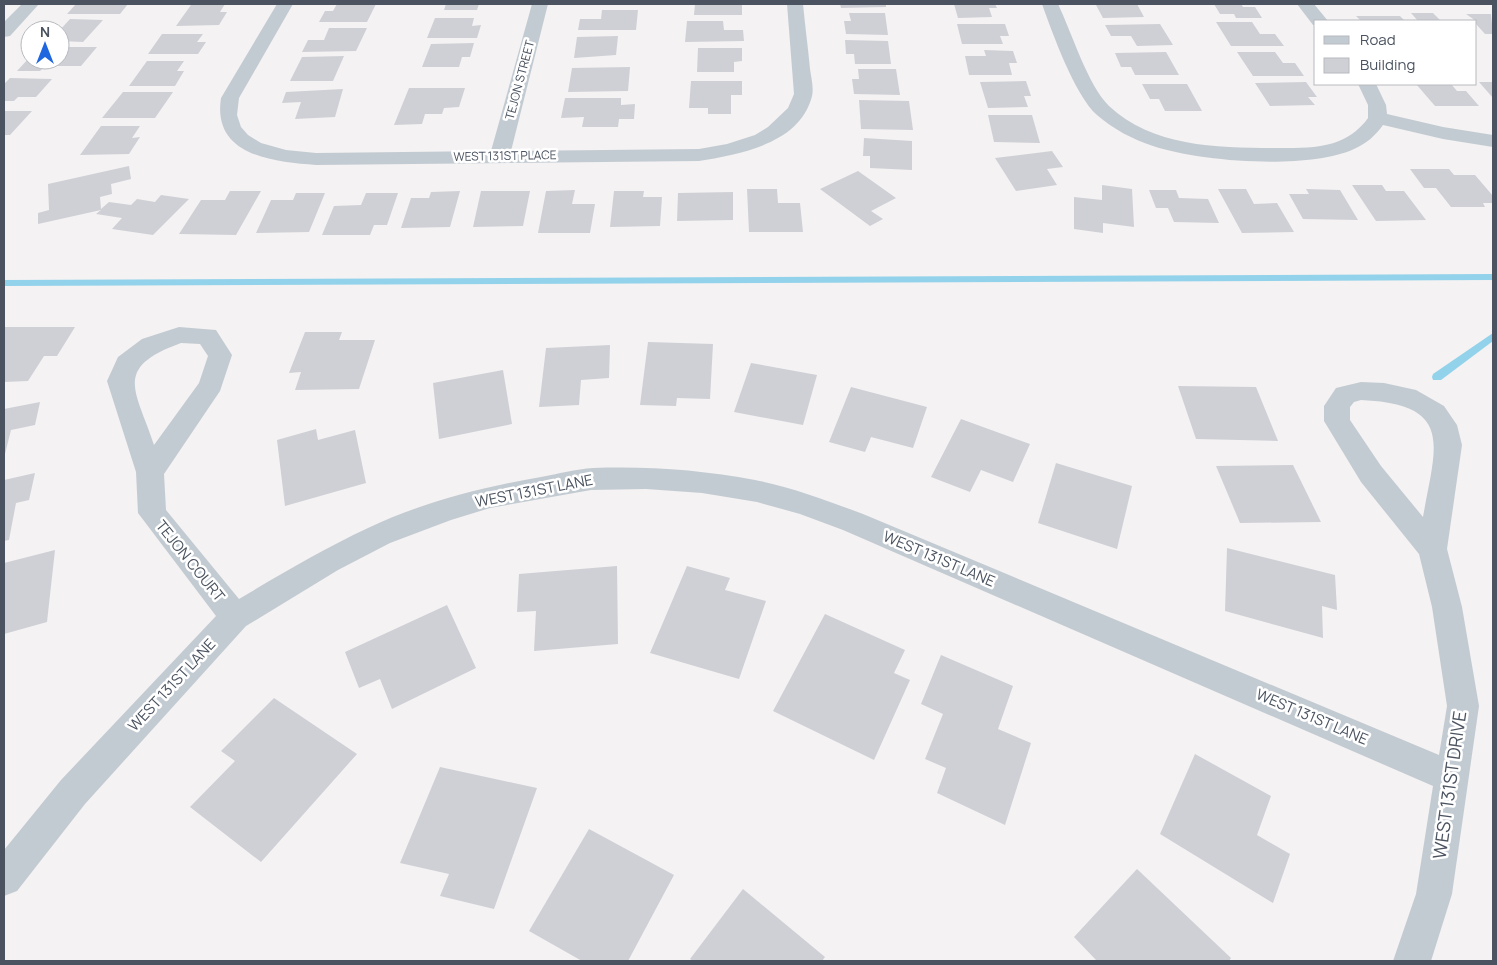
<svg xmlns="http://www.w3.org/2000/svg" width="1497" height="965" font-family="Manrope,sans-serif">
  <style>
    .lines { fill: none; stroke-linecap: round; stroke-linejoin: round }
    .stream { fill: #92d2ea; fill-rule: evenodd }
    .building { fill: #cfd0d6 }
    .minor { fill: #c3cbd2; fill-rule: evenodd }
    .labels { text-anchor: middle; stroke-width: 5; stroke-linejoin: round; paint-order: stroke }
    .far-street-label { font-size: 12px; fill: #4a535f; stroke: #fff }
    .street-label { font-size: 15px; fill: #4a535f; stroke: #fff }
    .near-street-label { font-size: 18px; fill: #4a535f; stroke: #fff }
  </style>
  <rect width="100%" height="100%" fill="#f4f2f2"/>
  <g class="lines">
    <g class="stream">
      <path d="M1493,274V280L4,286V280Z"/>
      <path d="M1493,333V341L1441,380H1433L1432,377L1433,374Z"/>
    </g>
  </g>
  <g class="building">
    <path d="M76,4H128L120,14H67Z"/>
    <path d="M225,4L220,12H227L219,25L176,26L191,5Z"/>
    <path d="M337,4H376L367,22H319L325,11H333Z"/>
    <path d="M446,4H479L477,10H444Z"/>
    <path d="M695,4H742V15H694Z"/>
    <path d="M840,4H886V7L841,8Z"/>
    <path d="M954,4H995L997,8H989L992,17L958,18Z"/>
    <path d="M1102,4H1137L1144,17L1103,18L1096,5Z"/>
    <path d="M1214,4H1241L1243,7H1255L1262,18H1236L1234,14H1220Z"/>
    <path d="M602,10H638L636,30H578L580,19H601Z"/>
    <path d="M849,13H885L888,35L846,34L844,21H851Z"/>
    <path d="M1411,13H1433L1441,21H1418Z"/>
    <path d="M1466,14H1491L1493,34H1485L1476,24V21Z"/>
    <path d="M1356,16H1400L1405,21H1361Z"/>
    <path d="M435,18H474L472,26L481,25L477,38H427Z"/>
    <path d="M70,19L103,20L83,42L60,41V30Z"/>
    <path d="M687,21H723L724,30H743L744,41L685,42Z"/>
    <path d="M1216,22H1252L1260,34H1275L1284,46H1231Z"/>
    <path d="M957,24H1005L1009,36H1000L1003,44H962Z"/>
    <path d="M1160,24L1173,45L1137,46L1131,36H1111L1105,25Z"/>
    <path d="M329,28H367L356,51L302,52L308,40H324Z"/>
    <path d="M162,34H203L197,42H206L198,54H148Z"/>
    <path d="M618,36L616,55L574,58L577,37Z"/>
    <path d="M845,40L888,41L891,64H855L854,54H846Z"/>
    <path d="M474,43L470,57H462L459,67H422L431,44Z"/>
    <path d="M60,47H97L81,66H45L40,71H17L30,57V60H60Z"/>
    <path d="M698,48H742V61L734,62V72H697Z"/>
    <path d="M984,50L1013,51L1017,63H1009L1012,75H969L965,56H986Z"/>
    <path d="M1166,52L1179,75H1135L1131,67H1121L1115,53Z"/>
    <path d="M1237,52H1275L1283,63H1295L1304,76H1253Z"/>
    <path d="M344,56L333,81H290L302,57Z"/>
    <path d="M147,61H184L177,71H184L175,86H129Z"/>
    <path d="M630,67L628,91L568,92L572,68Z"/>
    <path d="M858,69H896L900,95L854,94L852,79H859Z"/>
    <path d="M10,78L52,79L36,97H18L14,101H4V84Z"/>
    <path d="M691,81H742V95H731V114H708V108H689Z"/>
    <path d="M1026,81L1031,96H1024L1028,107L988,108L980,82Z"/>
    <path d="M1306,82L1317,97H1308L1315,105L1270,106L1255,83Z"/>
    <path d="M1479,82H1493V98Z"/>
    <path d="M1142,84H1187L1202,111H1165L1159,99H1150Z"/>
    <path d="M1416,84H1451L1457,91H1466L1479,106H1435Z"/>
    <path d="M409,88H465L459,107L444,108L442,114H425L422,124L394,125Z"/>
    <path d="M343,89L335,117L295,119L301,102L282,103L286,92Z"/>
    <path d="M123,92H173L155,118H102Z"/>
    <path d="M565,98H621V105L635,104L634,119H619L618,127H582L584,117L561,118Z"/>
    <path d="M859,100L909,101L913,130L861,129Z"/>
    <path d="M4,111H32L10,135H4Z"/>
    <path d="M988,115H1032L1040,143L994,142Z"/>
    <path d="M101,126H140L132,138L140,137L129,154L80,155Z"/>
    <path d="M864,138L912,141V170L870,168V156H863Z"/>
    <path d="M1052,151L1063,167L1047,169L1057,185L1016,191L995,158Z"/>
    <path d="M129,166L131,179L111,184L112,194L100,197L101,209L109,202L131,205L137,199L155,202L161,195L189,199L153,235L112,229L122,218L96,214L101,210L38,224V213L49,210L48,184Z"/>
    <path d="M1410,169H1449L1454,175H1475L1493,196V203H1483L1485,207H1451L1436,188H1424Z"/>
    <path d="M858,171L896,198L871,211L883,219L870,226L820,189Z"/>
    <path d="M1102,185L1132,189L1134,227L1103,223V233L1074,229V197L1102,200Z"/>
    <path d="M1352,185H1382L1386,191H1404L1426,220L1376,221Z"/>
    <path d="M747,189H777L778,203H800L803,232H749Z"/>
    <path d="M1218,189H1246L1254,204L1277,203L1294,232L1242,233Z"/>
    <path d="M1306,189L1340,190L1358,220L1303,219L1289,194H1309Z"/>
    <path d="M575,190L572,204H595L590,233H538L546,191Z"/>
    <path d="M1149,190H1176L1179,198L1208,199L1219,223L1174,222L1168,208H1156Z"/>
    <path d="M230,191H261L236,235L179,234L201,200H225Z"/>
    <path d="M460,191L450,227L401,228L411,198H429L431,192Z"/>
    <path d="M481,191H530L523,226L473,227Z"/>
    <path d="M614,191H644L643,197H662L660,226L610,227Z"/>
    <path d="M733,192V220L677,221L678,193Z"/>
    <path d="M296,193H325L309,232L256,233L271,200H293Z"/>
    <path d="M366,193H398L387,225H374L370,235H322L334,206L361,205Z"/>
    <path d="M4,327H75L57,356H44L28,381L4,382Z"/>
    <path d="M305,332H342L339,340H375L359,389L295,390L301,372L289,373Z"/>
    <path d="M648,342L713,344L710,399L677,398L676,406L640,405Z"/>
    <path d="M610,345L609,378L581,380L579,405L539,407L546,348Z"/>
    <path d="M751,363L817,375L803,425L734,412Z"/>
    <path d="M503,370L512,424L439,439L433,383Z"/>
    <path d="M1178,386L1256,387L1278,441L1196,439Z"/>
    <path d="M851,387L927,407L913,448L871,437L865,452L829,442Z"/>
    <path d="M40,402L35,425L11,430L4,458V409Z"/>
    <path d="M961,419L1030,444L1013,482L981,470L970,492L931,477Z"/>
    <path d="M316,429L318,440L355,430L366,483L285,506L277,440Z"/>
    <path d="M1056,463L1132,486L1117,549L1038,523Z"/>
    <path d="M1293,465L1321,522L1240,523L1216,466Z"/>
    <path d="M35,473L29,500L16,503L9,540L4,541V480Z"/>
    <path d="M1227,548L1335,575L1337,610L1322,606L1323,638L1225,611Z"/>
    <path d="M55,550L47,622L4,634V563Z"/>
    <path d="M617,566L618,644L534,651L536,611L517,612L519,574Z"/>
    <path d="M687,566L730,578L725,590L766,601L739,679L650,653Z"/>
    <path d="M447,605L476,668L392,709L380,679L359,688L345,652Z"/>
    <path d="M825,614L905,650L894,673L910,680L874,760L773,711Z"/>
    <path d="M941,655L1013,686L998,729L1031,743L1005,825L937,793L946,768L925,759L943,714L921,704Z"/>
    <path d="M274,698L357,754L261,862L190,807L235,761L221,751Z"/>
    <path d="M1195,754L1271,796L1257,835L1290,854L1273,903L1160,834Z"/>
    <path d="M440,767L537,788L494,909L440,896L449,874L400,863Z"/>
    <path d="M589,829L674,875L628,961H582L529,931Z"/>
    <path d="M1137,869L1231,958L1229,961H1097L1074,937Z"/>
    <path d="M743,889L825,957L822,961H693L690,959Z"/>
  </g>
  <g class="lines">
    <g class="minor">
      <path d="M22,4H39L10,36L4,37V22Z"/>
      <path d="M277,4H293L239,98L237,115L241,127L248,135L261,143L286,150L316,153L491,151L532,4H548L511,151L699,149L727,144L755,135L768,127L788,108L794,94L787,4H803C805,26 808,47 810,69C811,77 814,88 812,96C800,144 740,154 699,161L316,165C272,162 212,155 221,98Z"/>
      <path d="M1042,4H1058C1071,31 1088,86 1109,106C1152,147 1219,148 1275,148C1296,148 1319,149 1339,141C1351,136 1361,128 1368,118V105L1358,84H1376L1386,105L1387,114L1443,127L1493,135V147L1443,139L1383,125C1375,136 1367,143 1354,149C1308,170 1201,162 1153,146C1132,139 1113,129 1097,115C1075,96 1052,32 1042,4Z"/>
      <path d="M1297,4H1314L1328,21H1316V25H1313Z"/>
      <path d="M179,327L216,330L232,355L220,391L164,474L166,510L239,599C281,574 323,549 368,528C423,502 482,487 541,477C558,474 576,469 593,468C648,466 702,470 755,480C792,487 828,501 863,514L1439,755L1447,706L1432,607L1419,554L1361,482L1324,421V406L1336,388L1361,382L1384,383L1416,390L1444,406L1457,425L1462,445L1447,549L1462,607L1479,706L1452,894L1431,961H1393L1416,894L1433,786L843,530L800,514L757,502L702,493L646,489L591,490L490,508L451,520L390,543L338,570L246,626L85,804L17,891L4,896V850L61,780L216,616L138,513L136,472L107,381L118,357L142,339ZM181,343L200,344L208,356L199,383L154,445C136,390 112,368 181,343ZM1361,400C1456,404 1435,447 1423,517L1381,466L1350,420V407L1354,402Z"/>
    </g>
  </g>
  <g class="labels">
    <g class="far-street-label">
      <text transform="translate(520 80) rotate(-75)" y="4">TEJON STREET</text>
      <text transform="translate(505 156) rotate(-1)" y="4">WEST 131ST PLACE</text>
    </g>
    <g class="street-label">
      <text transform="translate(534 491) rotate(-11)" y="5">WEST 131ST LANE</text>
      <text transform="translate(939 559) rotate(23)" y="5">WEST 131ST LANE</text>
      <text transform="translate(190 561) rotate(51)" y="5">TEJON COURT</text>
      <text transform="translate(172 685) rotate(-47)" y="5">WEST 131ST LANE</text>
      <text transform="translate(1312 717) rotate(23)" y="5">WEST 131ST LANE</text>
    </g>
    <g class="near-street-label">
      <text transform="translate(1450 785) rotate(-82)" y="6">WEST 131ST DRIVE</text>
    </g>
  </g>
  <rect width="1497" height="965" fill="none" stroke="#4a535f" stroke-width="10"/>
  <rect x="1314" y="20" width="162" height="65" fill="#ffffff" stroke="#b7babf"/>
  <rect x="1324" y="36" width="25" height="8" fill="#c3cbd2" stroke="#b7babf"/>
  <text x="1360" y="45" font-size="15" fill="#4a535f">Road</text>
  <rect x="1324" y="58" width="25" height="15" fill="#cfd0d6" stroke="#b7babf"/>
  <text x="1360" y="70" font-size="15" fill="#4a535f">Building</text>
  <g transform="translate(45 45)"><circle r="24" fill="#ffffff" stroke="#b7babf"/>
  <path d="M0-4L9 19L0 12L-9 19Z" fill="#2067df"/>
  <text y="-8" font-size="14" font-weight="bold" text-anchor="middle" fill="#4a535f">N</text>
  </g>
</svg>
